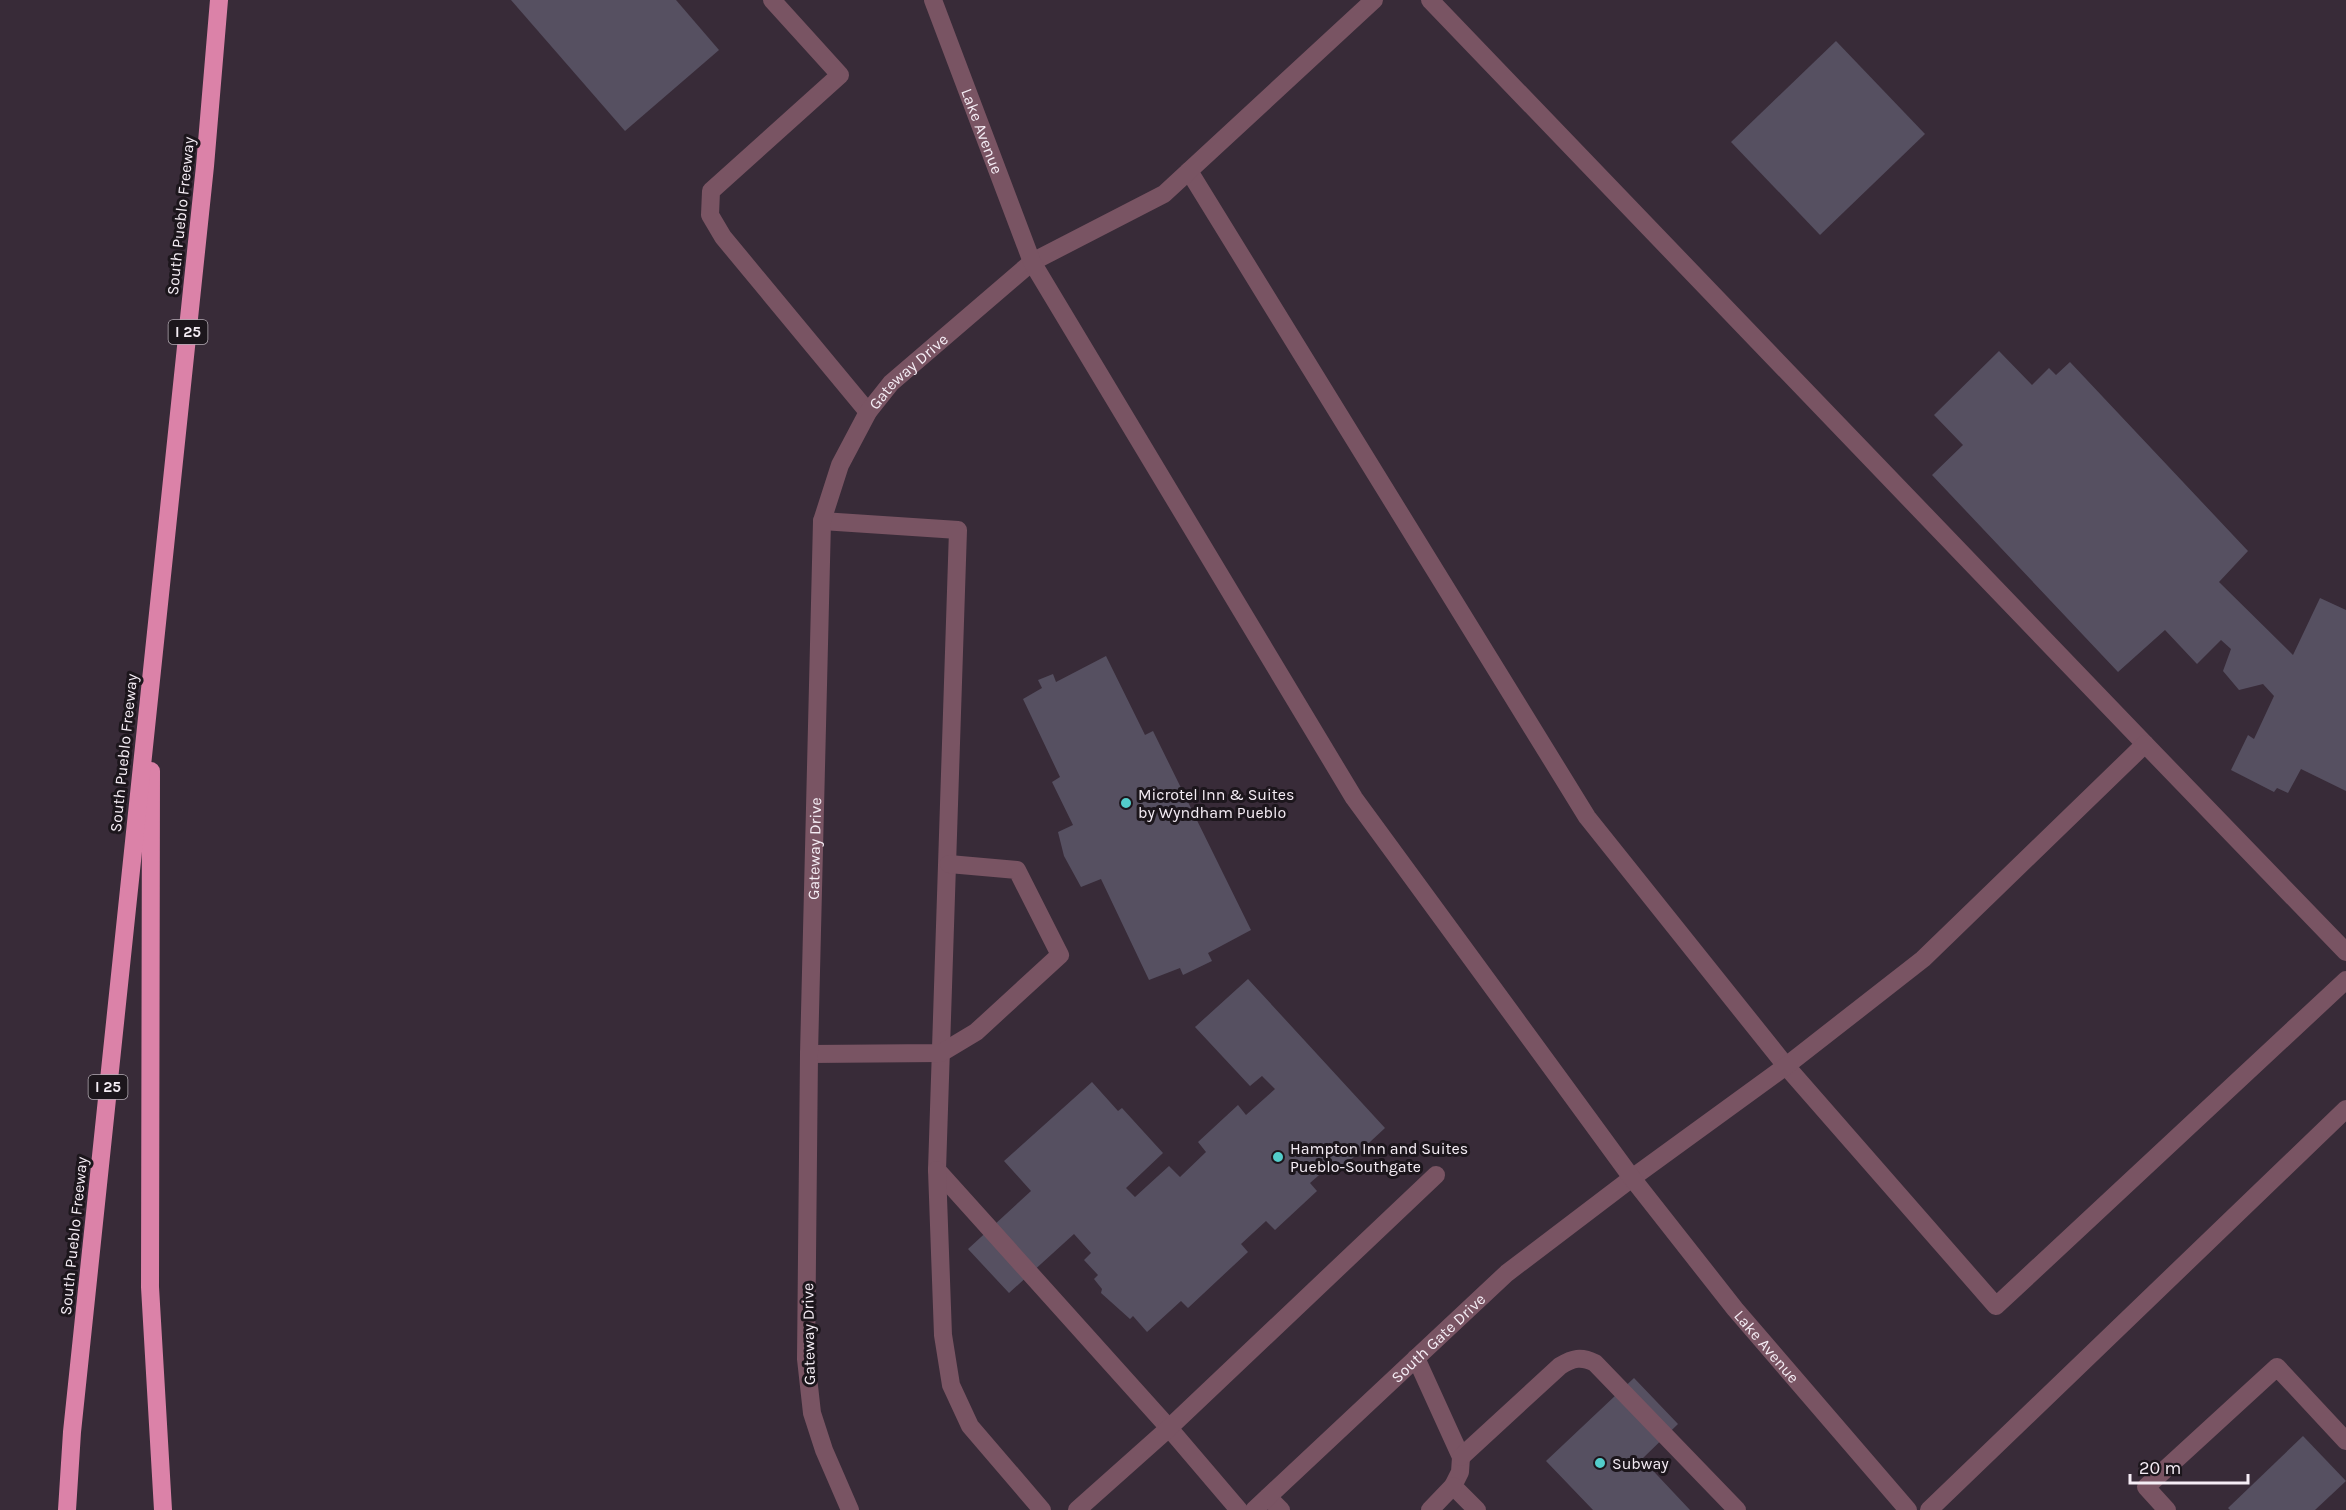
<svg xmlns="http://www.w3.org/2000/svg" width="2346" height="1510" font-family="Karla,sans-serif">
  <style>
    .building { fill: #565061 }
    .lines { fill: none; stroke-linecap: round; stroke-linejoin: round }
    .service { stroke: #795463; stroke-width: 18 }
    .minor { stroke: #795463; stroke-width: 18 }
    .tertiary { stroke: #795463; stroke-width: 18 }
    .motorway { stroke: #db82a8; stroke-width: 18 }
    .poi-dot { fill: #53cdcb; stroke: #1c161c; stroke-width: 2 }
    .labels { text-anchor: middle; stroke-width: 6; stroke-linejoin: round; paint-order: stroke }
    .shield { fill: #1c161c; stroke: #b4acb4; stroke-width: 1.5 }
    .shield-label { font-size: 15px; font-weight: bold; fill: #f5edf5 }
    .street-label { font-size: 16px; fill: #f5edf5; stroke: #1c161c }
    .poi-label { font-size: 16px; fill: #f5edf5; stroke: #1c161c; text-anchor: start }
  </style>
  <rect width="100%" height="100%" fill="#382b38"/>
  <g class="building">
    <path d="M511,0H676L719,50L625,131Z"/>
    <path d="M1836,41L1925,134L1820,235L1731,142Z"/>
    <path d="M1999,351L2032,385L2049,368L2056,375L2070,362L2248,551L2219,582L2293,655L2320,598L2346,610V791L2301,769L2288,793L2277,788L2274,792L2231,770L2248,735L2254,739L2274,696L2263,684L2239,690L2223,671L2231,649L2221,640L2197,664L2165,630L2118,672L1932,475L1963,445L1934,415Z"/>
    <path d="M1106,656L1145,735L1153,731L1251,930L1208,953L1212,961L1183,975L1180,968L1149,980L1101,879L1081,887L1064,856L1058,832L1073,825L1052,782L1060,777L1023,699L1042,688L1038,680L1053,674L1056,682Z"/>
    <path d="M1248,979L1385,1128L1342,1168L1335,1161L1310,1183L1317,1191L1275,1230L1266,1221L1241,1244L1248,1252L1188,1308L1181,1301L1147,1332L1133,1316L1130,1319L1101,1293L1102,1289L1094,1279L1098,1275L1084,1260L1091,1253L1074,1234L1009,1293L968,1249L1031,1191L1004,1161L1092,1082L1118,1111L1122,1108L1163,1153L1126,1188L1135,1197L1169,1166L1180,1177L1206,1152L1198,1142L1238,1105L1246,1115L1275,1089L1262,1076L1250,1086L1195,1027Z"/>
    <path d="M1634,1378L1678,1424L1642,1459L1690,1510H1593L1546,1461Z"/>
    <path d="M2303,1436L2346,1481L2315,1510H2230L2228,1508Z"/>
  </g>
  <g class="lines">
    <g class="service">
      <path d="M772,0L840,75L711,191L710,215L723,237L868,412"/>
      <path d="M1430,0L2145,744"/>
      <path d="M1189,171L1587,817L1786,1066L1996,1306L2346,980"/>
      <path d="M1032,262L1164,194L1374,0"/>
      <path d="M822,521L958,530L937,1170L1169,1428L1239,1510"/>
      <path d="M809,1054L941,1053L976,1032L1060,955L1017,870L949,864"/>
      <path d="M937,1170L943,1335L951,1385L970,1426L1042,1510"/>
      <path d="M1632,1178L1786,1066L1923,959L2145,744L2346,952"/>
      <path d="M1416,1358L1461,1457L1460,1472L1453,1486L1477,1510"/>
      <path d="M1461,1457L1560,1366C1573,1358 1581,1356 1595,1363L1737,1510"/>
      <path d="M1268,1497L1281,1510"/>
      <path d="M1077,1510L1169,1428L1436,1175"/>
      <path d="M1430,1510L1453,1486"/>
      <path d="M1929,1510L2346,1109"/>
      <path d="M2167,1510L2146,1487L2277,1367L2346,1441"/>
    </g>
    <g class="minor">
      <path id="s1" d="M850,1510L824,1450L812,1413L806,1359L809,1054L822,521L840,465L868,412L891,383L1032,262"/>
      <path id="s2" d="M1254,1510L1507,1273L1632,1178"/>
    </g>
    <path class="tertiary" id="s3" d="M933,0L1032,262L1354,798L1632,1178L1735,1309L1908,1510"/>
    <g class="motorway">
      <path d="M151,771L150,1287L163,1510"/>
      <path d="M67,1510L72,1432L205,166L219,0"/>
    </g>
  </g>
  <g class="poi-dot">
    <circle cx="1126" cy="803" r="6"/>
    <circle cx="1278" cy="1157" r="6"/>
    <circle cx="1600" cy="1463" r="6"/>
  </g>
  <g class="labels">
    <g class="shield">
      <rect x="168.5" y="320" width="39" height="24" rx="4.5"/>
      <rect x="88.5" y="1075" width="39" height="24" rx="4.5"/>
    </g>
    <g class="shield-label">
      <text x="188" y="337">I 25</text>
      <text x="108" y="1092">I 25</text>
    </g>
    <g class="street-label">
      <text dy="6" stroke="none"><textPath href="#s3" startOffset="140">Lake Avenue</textPath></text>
      <text transform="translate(180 216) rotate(-84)" y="6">South Pueblo Freeway</text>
      <text dy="6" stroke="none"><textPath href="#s1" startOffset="1173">Gateway Drive</textPath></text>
      <text transform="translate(123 753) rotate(-84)" y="6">South Pueblo Freeway</text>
      <text dy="6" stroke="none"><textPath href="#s1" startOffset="669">Gateway Drive</textPath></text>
      <text transform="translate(73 1236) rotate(-84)" y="6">South Pueblo Freeway</text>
      <text transform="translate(808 1334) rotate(-91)" y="6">Gateway Drive</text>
      <text dy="6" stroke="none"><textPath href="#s2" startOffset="252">South Gate Drive</textPath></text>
      <text dy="6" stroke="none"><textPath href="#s3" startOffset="1592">Lake Avenue</textPath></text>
    </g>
    <g class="poi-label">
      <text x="1138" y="800">Microtel Inn &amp; Suites<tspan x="1138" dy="18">by Wyndham Pueblo</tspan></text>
      <text x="1290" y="1154">Hampton Inn and Suites<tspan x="1290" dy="18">Pueblo-Southgate</tspan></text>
      <text x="1612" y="1469">Subway</text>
    </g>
  </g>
  <path d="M2130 1474v9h118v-9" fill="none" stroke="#f5edf5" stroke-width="3"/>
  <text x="2139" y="1474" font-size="18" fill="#f5edf5" stroke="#1c161c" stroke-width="4.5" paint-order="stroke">20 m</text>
</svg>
